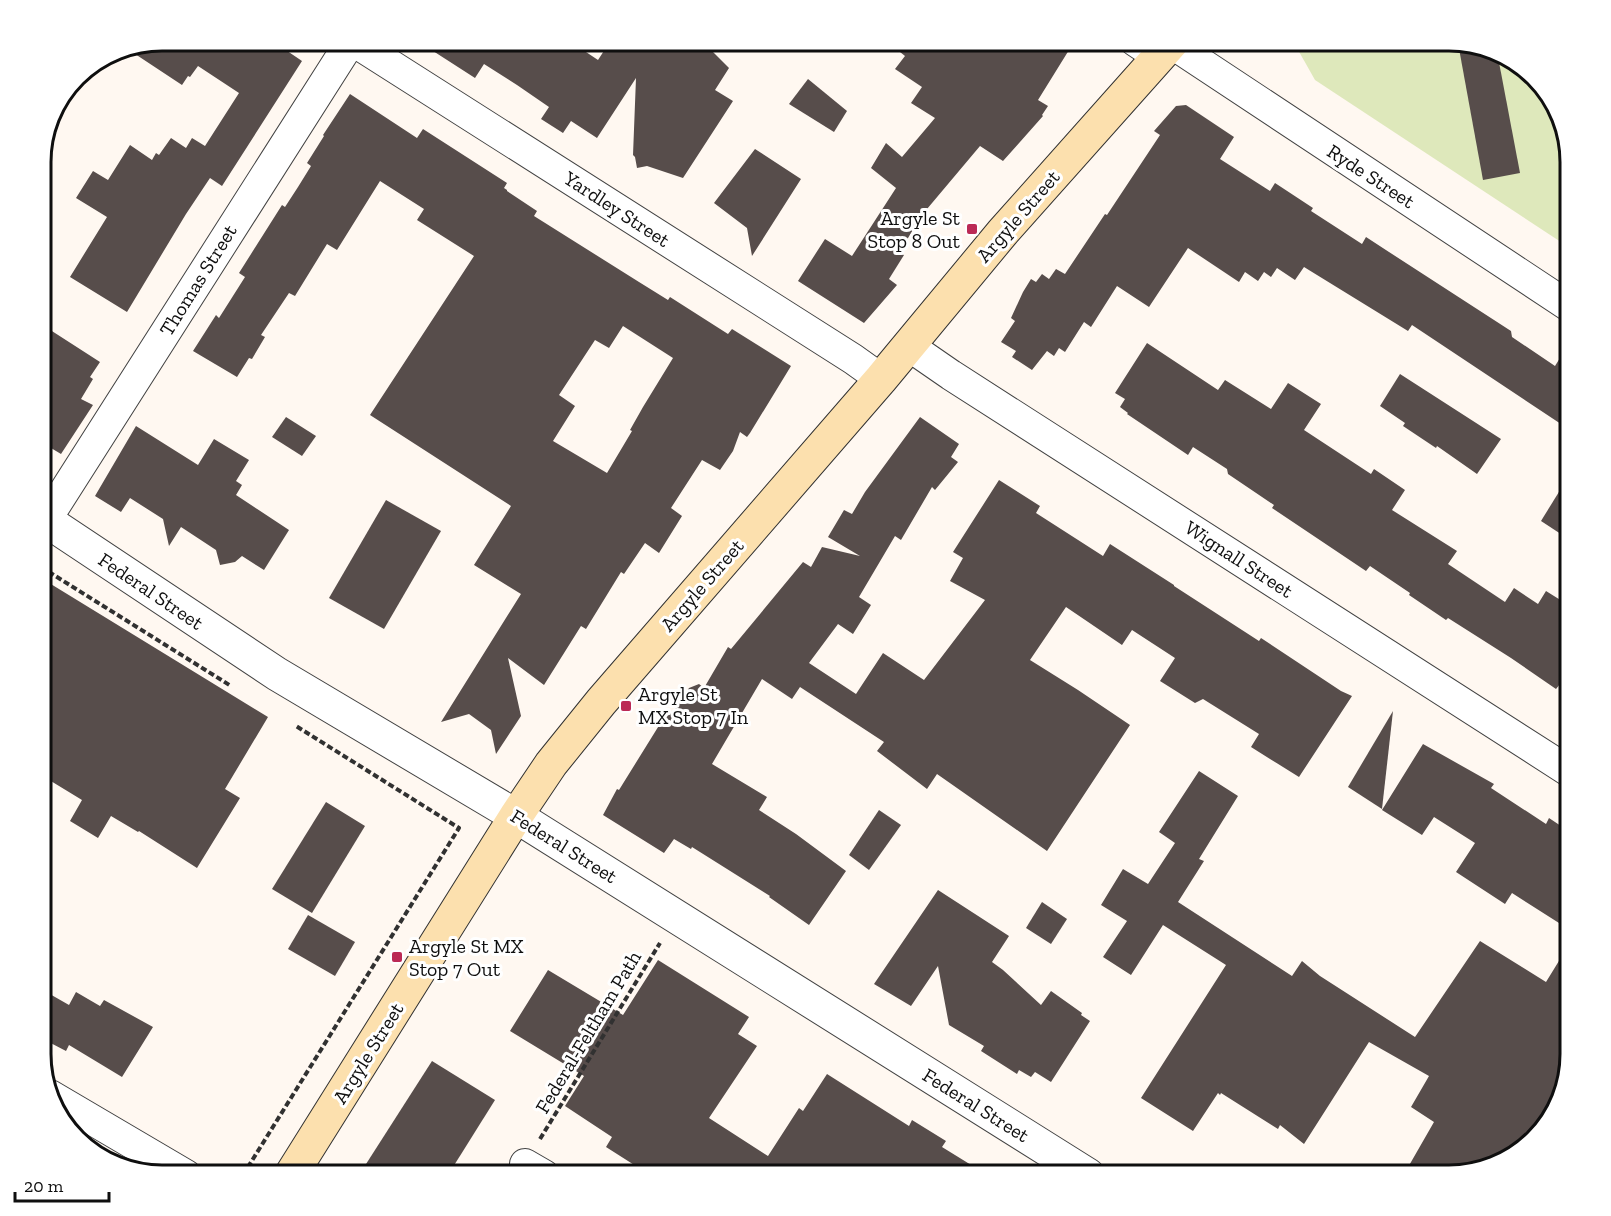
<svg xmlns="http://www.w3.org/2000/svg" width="1611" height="1216" font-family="'Zilla Slab',serif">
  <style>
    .green { fill: #dee8bb }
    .pitch { fill: #edf0cd }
    .building { fill: #574d4b; fill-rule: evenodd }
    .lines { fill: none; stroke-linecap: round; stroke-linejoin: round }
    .minor-casing { stroke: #424242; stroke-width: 32 }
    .tertiary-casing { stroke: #424242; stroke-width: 35 }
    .secondary-casing { stroke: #313131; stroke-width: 35 }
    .path { stroke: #313131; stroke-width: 4; stroke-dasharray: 6 3; stroke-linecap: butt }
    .minor { stroke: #fff; stroke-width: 30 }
    .tertiary { stroke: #fff; stroke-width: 33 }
    .secondary { stroke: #fce0ae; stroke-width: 33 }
    .poi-dot { fill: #bb2a56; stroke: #fff; stroke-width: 2 }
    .labels { text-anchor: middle; stroke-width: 6; stroke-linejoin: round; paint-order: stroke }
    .street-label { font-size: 20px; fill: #0f0f0f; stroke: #fff }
    .poi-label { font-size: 20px; fill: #0f0f0f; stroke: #fff; text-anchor: start }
    .rim { fill: none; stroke: #0f0f0f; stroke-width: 3 }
  </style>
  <rect width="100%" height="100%" fill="#fff8f1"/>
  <path class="green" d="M1293,41H1449L1523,66L1558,109L1570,162V248L1315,80Z"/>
  <path class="pitch" d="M1547,95L1558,109L1570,159L1549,107Z"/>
  <g class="building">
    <path d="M162,40H271L302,61L222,186L210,178L186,214L127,312L70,277L107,217L76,198L93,171L108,180L130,145L152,160L156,153L159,155L171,138L186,148L192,138L205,146L239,93L198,66L190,77L188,76L182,85L126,48Z"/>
    <path d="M416,40H568L598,60L611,40H701L729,68L715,90L733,101L683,178L647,166L637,168L635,157L633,155L636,78L597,138L571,121L563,133L541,119L549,107L517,85L484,64L475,78Z"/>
    <path d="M885,40H1053L1069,50L1038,100L1048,106L1042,115L1043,116L1003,161L980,146L927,209L926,208L899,253L904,255L889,279L897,285L864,323L798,281L825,239L852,256L896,188L871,168L886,143L902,157L935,118L911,103L922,87L895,69L905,56Z"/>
    <path d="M1458,43L1498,57L1520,173L1483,180Z"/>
    <path d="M808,79L847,111L834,132L789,104Z"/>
    <path d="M350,94L417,138L423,129L507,183L504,188L507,190V191L537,211L534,216L639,282L668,300L670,297L728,334L732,329L791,366L750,433L747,437L740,432L733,451L720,470L702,460L671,508L682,516L659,553L645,543L624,574L621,572L586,629L581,626L544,685L508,658L521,716L496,754L491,730L469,714L441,722L521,594L474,565L511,506L370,415L474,256L417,220L424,209L380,181L337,250L327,244L295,296L289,293L261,335L265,337L252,359L249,358L237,377L193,351L216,315L219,318L245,277L239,273L282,205L285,207L298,187L311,166L307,163L324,136L323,135ZM623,326L673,358L643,407L630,430L632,431L607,473L553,441L575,406L559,395L595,340L609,348Z"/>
    <path d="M1186,105L1234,137L1220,159L1270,191L1275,183L1313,208L1311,211L1362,244L1366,237L1389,252L1511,331L1512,337L1555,366L1570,342V430L1412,325L1408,331L1304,267L1295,280L1277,268L1271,277L1264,272L1258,281L1245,272L1239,282L1188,248L1149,307L1117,286L1091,327L1084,322L1065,352L1059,348L1054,356L1047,351L1032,370L1012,357L1016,351L1001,342L1015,321L1011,318L1023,292L1031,279L1036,282L1042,274L1049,279L1056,269L1065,274L1105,214L1107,215L1160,135L1154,131L1176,106Z"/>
    <path d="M755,149L801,179L752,256L747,228L714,203Z"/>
    <path d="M41,324L100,362L90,377L93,379L81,399L93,405L61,454L41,442Z"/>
    <path d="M1147,343L1218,390L1225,380L1271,409L1288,383L1321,404L1304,430L1371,474L1374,469L1405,490L1392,510L1457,551L1448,564L1505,602L1514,588L1538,604L1546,591L1570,606V691L1560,684L1556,689L1511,658L1448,618L1446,620L1409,595L1410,593L1370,566L1366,571L1272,508L1274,505L1228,474L1227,469L1193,447L1188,455L1127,414L1128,413L1120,407L1125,399L1115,393Z"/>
    <path d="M1400,374L1501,439L1477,474L1437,446L1436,448L1403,426L1405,423L1380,406Z"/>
    <path d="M286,417L316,436L302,456L272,437Z"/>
    <path d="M920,417L959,444L951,457L958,462L935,490L932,487L901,540L895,536L859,597L871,605L853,634L838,624L809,663L856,694L883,653L924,680L985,600L950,581L963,558L953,552L999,480L1040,506L1036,513L1103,556L1110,544L1174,585V586L1259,641L1261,638L1341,691L1352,696L1299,777L1251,747L1259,734L1203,699L1195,703L1160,681L1175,658L1132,630L1122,645L1066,607L1030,660L1078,690L1130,725L1047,851L937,774L927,789L877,751L884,742L800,687L792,699L762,679L712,764L767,797L759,810L796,834L846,871L809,925L769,897L770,896L692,847L691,849L674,839L664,853L603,815L617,789L619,790L668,711L672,714L689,688L699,684L704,688L728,647L731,649L803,562L811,567L822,547L860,556L828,537L844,510L852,514L865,492Z"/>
    <path d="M136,426L198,465L214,439L249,460L236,481L242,485L236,495L289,530L264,570L242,556L235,562L220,565L216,550L181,527L169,546L163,519L130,498L121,512L95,496Z"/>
    <path d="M1570,474V540L1541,521Z"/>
    <path d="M386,500L441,531L384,629L329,598Z"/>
    <path d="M41,578L268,717L225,789L240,798L197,868L139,831L138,832L111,816L98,838L70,821L82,800L41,775Z"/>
    <path d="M1393,711L1382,809L1348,787Z"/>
    <path d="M1423,744L1494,784L1491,788L1546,824L1549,818L1570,832V930L1512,893L1505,904L1456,872L1475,843L1434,817L1422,835L1382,810Z"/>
    <path d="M1199,771L1238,796L1199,859L1204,861L1178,902L1292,976L1302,961L1320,976L1415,1037L1480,941L1546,982L1570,943V1054L1545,1128L1502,1163L1449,1176H1403L1434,1122L1411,1107L1429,1076L1369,1042L1304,1144L1280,1125L1278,1129L1221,1093L1220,1095L1218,1093L1193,1131L1141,1098L1226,965L1163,925L1131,975L1103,957L1127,921L1101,905L1123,869L1148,884L1175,843L1159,832Z"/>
    <path d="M326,802L365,826L312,913L272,889Z"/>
    <path d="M879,810L901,825L869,870L849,855Z"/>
    <path d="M938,890L1009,936L992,962L1003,970L1041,1005L1051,991L1082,1013L1081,1015L1090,1021L1051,1082L1035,1072L1031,1077L1019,1070L1017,1074L981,1051L984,1046L949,1025L938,966L911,1006L874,984Z"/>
    <path d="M1042,902L1067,919L1051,944L1026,928Z"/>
    <path d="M308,915L355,942L335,976L288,949Z"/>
    <path d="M658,960L749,1017L738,1034L757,1046L709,1118L768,1156L799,1108L803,1111L827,1074L909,1126L912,1120L946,1141L942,1147L989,1176L650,1175L606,1147L612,1137L565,1106L584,1076L510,1031L548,970L623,1015Z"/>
    <path d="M41,989L69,1005L76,992L100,1006L104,1000L153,1027L122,1077L69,1045L66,1051L41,1038Z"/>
    <path d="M432,1061L495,1100L448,1175H359Z"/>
  </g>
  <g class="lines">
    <g class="minor-casing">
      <g id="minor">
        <path d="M353,41L853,359L881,379"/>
        <path d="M1135,41L1159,57"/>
        <path d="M1171,43L1570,307"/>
        <path d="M909,346L951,375L1570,772"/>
        <path d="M46,520L351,41"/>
        <path d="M50,1095L186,1175"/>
        <path d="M525,1164L544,1175"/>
      </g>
    </g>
    <g class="tertiary-casing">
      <path id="tertiary" d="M41,517L277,674L516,816L1088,1175"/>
    </g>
    <g class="secondary-casing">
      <path id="secondary" d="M291,1175L516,816L551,764L601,702L881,379L1002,233L1173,41"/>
    </g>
    <g class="path">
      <path d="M41,567L231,686"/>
      <path d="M540,1139L660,943"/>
      <path d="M243,1175L459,828L296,726"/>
    </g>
    <use href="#minor" class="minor"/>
    <use href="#tertiary" class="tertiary"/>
    <use href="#secondary" class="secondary"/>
  </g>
  <g class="poi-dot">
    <rect x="966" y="223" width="12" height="12" rx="3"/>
    <rect x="620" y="700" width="12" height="12" rx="3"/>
    <rect x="391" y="951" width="12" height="12" rx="3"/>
  </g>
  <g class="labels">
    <g class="street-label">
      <text transform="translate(1371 176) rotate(33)" y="7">Ryde Street</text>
      <text transform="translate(617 209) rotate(33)" y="7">Yardley Street</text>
      <text transform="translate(1018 216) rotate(-49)" y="7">Argyle Street</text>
      <text transform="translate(198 280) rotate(-58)" y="7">Thomas Street</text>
      <text transform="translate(1239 559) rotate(33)" y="7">Wignall Street</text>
      <text transform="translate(702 585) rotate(-49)" y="7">Argyle Street</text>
      <text transform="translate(151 591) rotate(34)" y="7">Federal Street</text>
      <text transform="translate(564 846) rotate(32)" y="7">Federal Street</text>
      <text transform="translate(588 1032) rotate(-59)" y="7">Federal-Feltham Path</text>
      <text transform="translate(368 1053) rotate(-58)" y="7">Argyle Street</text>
      <text transform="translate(976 1105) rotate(32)" y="7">Federal Street</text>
    </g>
    <g class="poi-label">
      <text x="960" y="225" text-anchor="end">Argyle St<tspan x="960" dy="23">Stop 8 Out</tspan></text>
      <text x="638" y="701">Argyle St<tspan x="638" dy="23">MX Stop 7 In</tspan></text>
      <text x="409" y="953">Argyle St MX<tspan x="409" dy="23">Stop 7 Out</tspan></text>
    </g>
  </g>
  <path d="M0 0H1611V1216H0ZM162 51H1449A111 111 0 0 1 1560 162V1054A111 111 0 0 1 1449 1165H162A111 111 0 0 1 51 1054V162A111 111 0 0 1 162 51Z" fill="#fff" fill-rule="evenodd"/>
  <path class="rim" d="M162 51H1449A111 111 0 0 1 1560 162V1054A111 111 0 0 1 1449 1165H162A111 111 0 0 1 51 1054V162A111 111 0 0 1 162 51Z"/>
  <path d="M15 1192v9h94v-9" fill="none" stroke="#0f0f0f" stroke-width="3"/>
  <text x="24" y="1192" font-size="18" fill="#0f0f0f" stroke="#ffffff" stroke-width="4.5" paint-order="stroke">20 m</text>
</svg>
